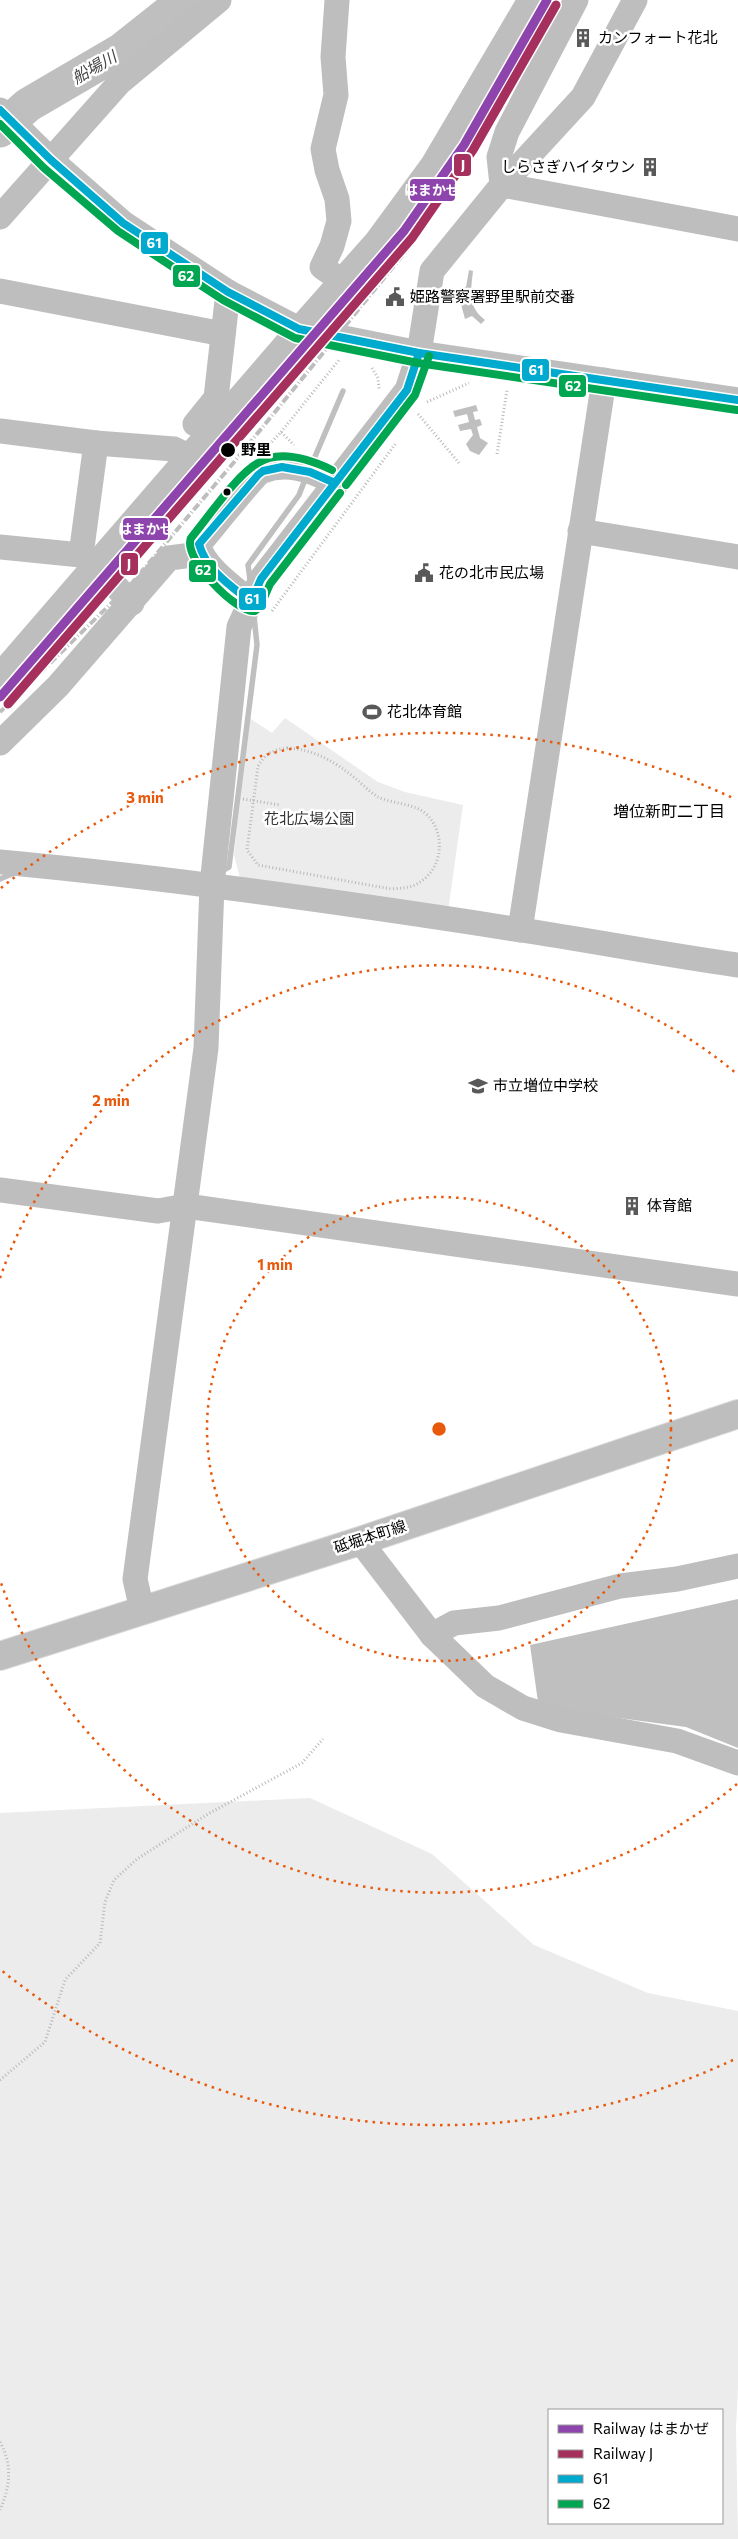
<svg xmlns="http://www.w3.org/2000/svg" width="738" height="2539" font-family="Commissioner,'Noto Sans JP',sans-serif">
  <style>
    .green { fill: #ececec; fill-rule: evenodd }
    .water { fill: #bfbfbf }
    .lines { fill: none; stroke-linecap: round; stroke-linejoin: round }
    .stream { stroke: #bfbfbf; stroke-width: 5.5 }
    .river { stroke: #bfbfbf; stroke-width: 35 }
    .major-casing { stroke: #dbdbdb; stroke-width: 30 }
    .path { stroke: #b9b9b9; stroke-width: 3; stroke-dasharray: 1 2.5; stroke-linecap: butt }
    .minor { stroke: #bebebe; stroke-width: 25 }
    .major { stroke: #bebebe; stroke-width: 28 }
    .rail { stroke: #bebebe; stroke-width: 4; stroke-dasharray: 8 2.5 1 2.5; stroke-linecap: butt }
    .bus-1-casing { stroke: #fff; stroke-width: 11 }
    .bus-2-casing { stroke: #fff; stroke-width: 11 }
    .bus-1 { stroke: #00a9ce; stroke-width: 8 }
    .bus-2 { stroke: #00a651; stroke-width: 8 }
    .rail-1-casing { stroke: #fff; stroke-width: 12 }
    .rail-2-casing { stroke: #fff; stroke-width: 12 }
    .rail-1 { stroke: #8e44ad; stroke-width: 9 }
    .rail-2 { stroke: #a52f5d; stroke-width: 9 }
    .ring { fill: none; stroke: #e8590c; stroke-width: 2.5; stroke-dasharray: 2.5 5 }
    .stop-dot { fill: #000; stroke: #fff; stroke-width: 2 }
    .labels { text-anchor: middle; stroke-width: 5; stroke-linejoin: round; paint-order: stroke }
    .poi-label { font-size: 15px; fill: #000; stroke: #fff; text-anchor: start }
    .stop-label { font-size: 15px; font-weight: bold; fill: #000; stroke: #fff; text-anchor: start }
    .park-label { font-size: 15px; fill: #333; stroke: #fff }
    .street-label { font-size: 15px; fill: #000; stroke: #fff }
    .water-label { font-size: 16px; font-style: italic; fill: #444; stroke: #fff }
    .neighbourhood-label { font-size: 16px; fill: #000; stroke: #fff }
    .centre { fill: #e8590c; stroke: #fff; stroke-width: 2.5 }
    .ring-label { font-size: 15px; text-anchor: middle; font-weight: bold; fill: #e8590c; stroke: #fff; stroke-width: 5; stroke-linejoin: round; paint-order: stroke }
    .line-badge { stroke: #fff; stroke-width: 2 }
    .badge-label { font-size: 14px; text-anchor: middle; font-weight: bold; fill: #fff }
  </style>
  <rect width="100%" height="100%" fill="#fff"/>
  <g class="green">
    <path d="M248,717L272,733L285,718L378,782L405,792L463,805L448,911L240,878L234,855Z"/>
    <path d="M310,1798L432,1854L534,1945L648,1993L738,2011V2388L736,2428L738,2539H0V1813ZM549,2410H722V2523H549Z"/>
  </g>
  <g class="water">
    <path d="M469,270L473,271C471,291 467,306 485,320L481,324L472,316L465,319L459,297L461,288L466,287Z"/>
    <path d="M476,405L478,411L473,412L475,420L480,419L482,425L477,427L480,438L488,443L479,455L470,451L466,444L473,435L471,429L460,431L458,425L469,422L467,414L455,417L453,411Z"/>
    <path d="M738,1599V1748L686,1727L582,1713L538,1702L530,1645Z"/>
  </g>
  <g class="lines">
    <g class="stream">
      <path d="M311,466L343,391"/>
      <path d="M250,580L248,565L299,495L306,477"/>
      <path d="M220,872L229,867L257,645L254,616"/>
      <path d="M0,879L14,873"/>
    </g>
    <path class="river" d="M0,130L28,105L122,50L185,0"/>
    <g class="major-casing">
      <path id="major" d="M0,1656L360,1541L738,1414"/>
    </g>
    <g class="path">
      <path d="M372,368L378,378L379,389"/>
      <path d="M427,402L469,383"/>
      <path d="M418,414L459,463"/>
      <path d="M281,432L339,360"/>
      <path d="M267,447L281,432L294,445"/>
      <path d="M497,454L507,390"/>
      <path d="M272,611L396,443"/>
      <path d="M287,748C313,749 334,761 355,778C362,784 370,792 378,797C393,804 412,803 425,813C445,830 444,864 423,880C413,888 403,888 391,889L258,865L247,850L258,766C266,753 272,750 287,748Z"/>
      <path d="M243,799L280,805"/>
      <path d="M0,2080L45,2042L65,1980L100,1943L105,1902L114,1880L137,1859L208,1814L302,1763L323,1739"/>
      <path d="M0,2442C13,2465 10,2487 0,2510"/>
    </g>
    <g class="minor">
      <path d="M337,0L333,57L336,95L323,149L327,170L337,199L339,221L332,246L322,267L342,281"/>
      <path d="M0,110L51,160L123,223L228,292L299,329L419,353L738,400"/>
      <path d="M502,185L738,229"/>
      <path d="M502,185L499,157L507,132L576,0"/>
      <path d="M0,217L120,82L219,0"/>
      <path d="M0,291L223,334"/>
      <path d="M195,424L216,398L228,292"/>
      <path d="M0,431L96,443"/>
      <path d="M580,531L738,557"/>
      <path d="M0,547L81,555L94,564L132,603"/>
      <path d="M81,555L96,443L174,449L189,456"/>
      <path d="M251,602C235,588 201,565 199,544C208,534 255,474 263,471C288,461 314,471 336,484"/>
      <path d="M0,675L299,329L377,241L432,166L530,0"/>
      <path d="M0,743L58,686L169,558L200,554"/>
      <path d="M0,862C174,878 348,903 521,930C594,941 666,955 738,965"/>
      <path d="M520,930L604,380"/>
      <path d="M0,1190L158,1211L186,1206L738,1284"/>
      <path d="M360,1541L432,1635L485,1686L523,1708L561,1720L677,1741L738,1763"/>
      <path d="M142,1610L135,1579L206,1048L212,885L239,627L261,579L407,390L419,353L432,271L502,185L583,97L635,0"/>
      <path d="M432,1635L454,1623L499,1618L620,1586L677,1579L738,1566"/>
    </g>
    <use href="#major" class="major"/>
    <path class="rail" d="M0,712L132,583L235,461L407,250L469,155L526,37"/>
    <g class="bus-1-casing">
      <g id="bus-1">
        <path d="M0,110L51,160L123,223L228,292L299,329L419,353L738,400"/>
        <path d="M282,467L310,472L335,483L261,579L251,602C231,586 206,570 199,544L258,475L263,471Z"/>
        <path d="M335,483L407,390L419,353"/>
      </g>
    </g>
    <g class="bus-2-casing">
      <g id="bus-2">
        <path d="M0,124L44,168L118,231L223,300L295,338L418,363L737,410"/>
        <path d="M332,470C311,460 280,449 258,463C237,474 207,519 191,538C182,558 237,614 255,611L260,607L270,584L340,493"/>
        <path d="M346,485L415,395L429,356"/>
      </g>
    </g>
    <use href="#bus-1" class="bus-1"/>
    <use href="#bus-2" class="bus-2"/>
    <g class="rail-1-casing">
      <path id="rail-1" d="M0,697L404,231L464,145L547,0"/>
    </g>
    <g class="rail-2-casing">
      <path id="rail-2" d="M8,704L412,238L473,150L556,5"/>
    </g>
    <use href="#rail-1" class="rail-1"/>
    <use href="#rail-2" class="rail-2"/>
  </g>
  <g class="ring">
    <circle cx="439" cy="1429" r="232"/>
    <path d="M737 1784A464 464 0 0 1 0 1580M0 1278A464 464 0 0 1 737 1074"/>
    <path d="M733 2060A696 696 0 0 1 1 1970M1 888A696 696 0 0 1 733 798"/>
  </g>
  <defs>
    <g id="building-bare" transform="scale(1.5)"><path d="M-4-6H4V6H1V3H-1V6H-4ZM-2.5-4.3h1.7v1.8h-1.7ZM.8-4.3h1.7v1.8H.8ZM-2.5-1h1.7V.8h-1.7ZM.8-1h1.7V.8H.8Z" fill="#595959" stroke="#fff" stroke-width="2.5" paint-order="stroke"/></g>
    <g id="civic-bare" transform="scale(1.5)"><path d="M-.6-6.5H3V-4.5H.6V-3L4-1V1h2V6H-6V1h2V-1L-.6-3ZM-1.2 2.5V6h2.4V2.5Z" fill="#595959" stroke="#fff" stroke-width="2.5" paint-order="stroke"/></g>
    <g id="stadium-bare" transform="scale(1.5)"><path d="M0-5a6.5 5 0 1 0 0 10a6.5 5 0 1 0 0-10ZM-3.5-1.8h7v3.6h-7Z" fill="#595959" stroke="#fff" stroke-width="2.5" paint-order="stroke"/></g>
    <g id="school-bare" transform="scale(1.5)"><path d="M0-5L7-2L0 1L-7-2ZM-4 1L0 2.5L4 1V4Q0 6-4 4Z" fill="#595959" stroke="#fff" stroke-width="2.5" paint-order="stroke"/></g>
  </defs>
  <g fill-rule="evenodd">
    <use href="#building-bare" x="583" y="38"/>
    <use href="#building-bare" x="650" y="167"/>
    <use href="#civic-bare" x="395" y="297"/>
    <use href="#civic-bare" x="424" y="573"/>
    <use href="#stadium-bare" x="372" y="712"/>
    <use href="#school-bare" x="478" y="1086"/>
    <use href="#building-bare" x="632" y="1206"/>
  </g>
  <g class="stop-dot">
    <circle cx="228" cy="450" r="8"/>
    <circle cx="227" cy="492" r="4.5"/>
  </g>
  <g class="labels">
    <g class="poi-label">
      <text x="598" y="43">カンフォート花北</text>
      <text x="635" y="172" text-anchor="end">しらさぎハイタウン</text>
      <text x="410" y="302">姫路警察署野里駅前交番</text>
      <text x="439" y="578">花の北市民広場</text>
      <text x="387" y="717">花北体育館</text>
      <text x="493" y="1091">市立増位中学校</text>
      <text x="647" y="1211">体育館</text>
    </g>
    <g class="stop-label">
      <text x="241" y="455">野里</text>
    </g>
    <g class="park-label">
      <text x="309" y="824">花北広場公園</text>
    </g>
    <g class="street-label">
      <text transform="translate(370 1537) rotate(-18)" y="5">砥堀本町線</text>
    </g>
    <g class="water-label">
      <text transform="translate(94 67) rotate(-30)" y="6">船場川</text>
    </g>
    <g class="neighbourhood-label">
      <text x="669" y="817">増位新町二丁目</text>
    </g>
  </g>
  <circle cx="439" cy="1429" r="8" class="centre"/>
  <g class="ring-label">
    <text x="145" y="803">3 min</text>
    <text x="111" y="1106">2 min</text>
    <text x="275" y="1270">1 min</text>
  </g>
  <g class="line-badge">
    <rect x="453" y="153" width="19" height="24" rx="5" fill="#a52f5d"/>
    <rect x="409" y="178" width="47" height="24" rx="5" fill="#8e44ad"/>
    <rect x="140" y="231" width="29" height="24" rx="5" fill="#00a9ce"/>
    <rect x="172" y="264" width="29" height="24" rx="5" fill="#00a651"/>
    <rect x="521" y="358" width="29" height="24" rx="5" fill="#00a9ce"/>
    <rect x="558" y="374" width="29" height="24" rx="5" fill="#00a651"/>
    <rect x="122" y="517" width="47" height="24" rx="5" fill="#8e44ad"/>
    <rect x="120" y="552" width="19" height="24" rx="5" fill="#a52f5d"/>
    <rect x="188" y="559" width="29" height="24" rx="5" fill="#00a651"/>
    <rect x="238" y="587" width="29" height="24" rx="5" fill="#00a9ce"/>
  </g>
  <g class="badge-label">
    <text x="463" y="170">J</text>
    <text x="432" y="195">はまかぜ</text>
    <text x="154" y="248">61</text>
    <text x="186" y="281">62</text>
    <text x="536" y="375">61</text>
    <text x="573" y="391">62</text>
    <text x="146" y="534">はまかぜ</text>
    <text x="129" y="569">J</text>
    <text x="203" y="575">62</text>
    <text x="252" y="604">61</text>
  </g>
  <rect x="548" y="2409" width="175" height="115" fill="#ffffff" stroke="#999999"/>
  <rect x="558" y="2425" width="25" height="8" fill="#8e44ad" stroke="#999999"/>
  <text x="593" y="2434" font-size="15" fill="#000000">Railway はまかぜ</text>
  <rect x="558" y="2450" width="25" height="8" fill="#a52f5d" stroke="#999999"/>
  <text x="593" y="2459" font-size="15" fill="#000000">Railway J</text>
  <rect x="558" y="2475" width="25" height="8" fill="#00a9ce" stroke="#999999"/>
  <text x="593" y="2484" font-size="15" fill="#000000">61</text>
  <rect x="558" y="2500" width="25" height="8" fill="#00a651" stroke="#999999"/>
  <text x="593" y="2509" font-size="15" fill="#000000">62</text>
</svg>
